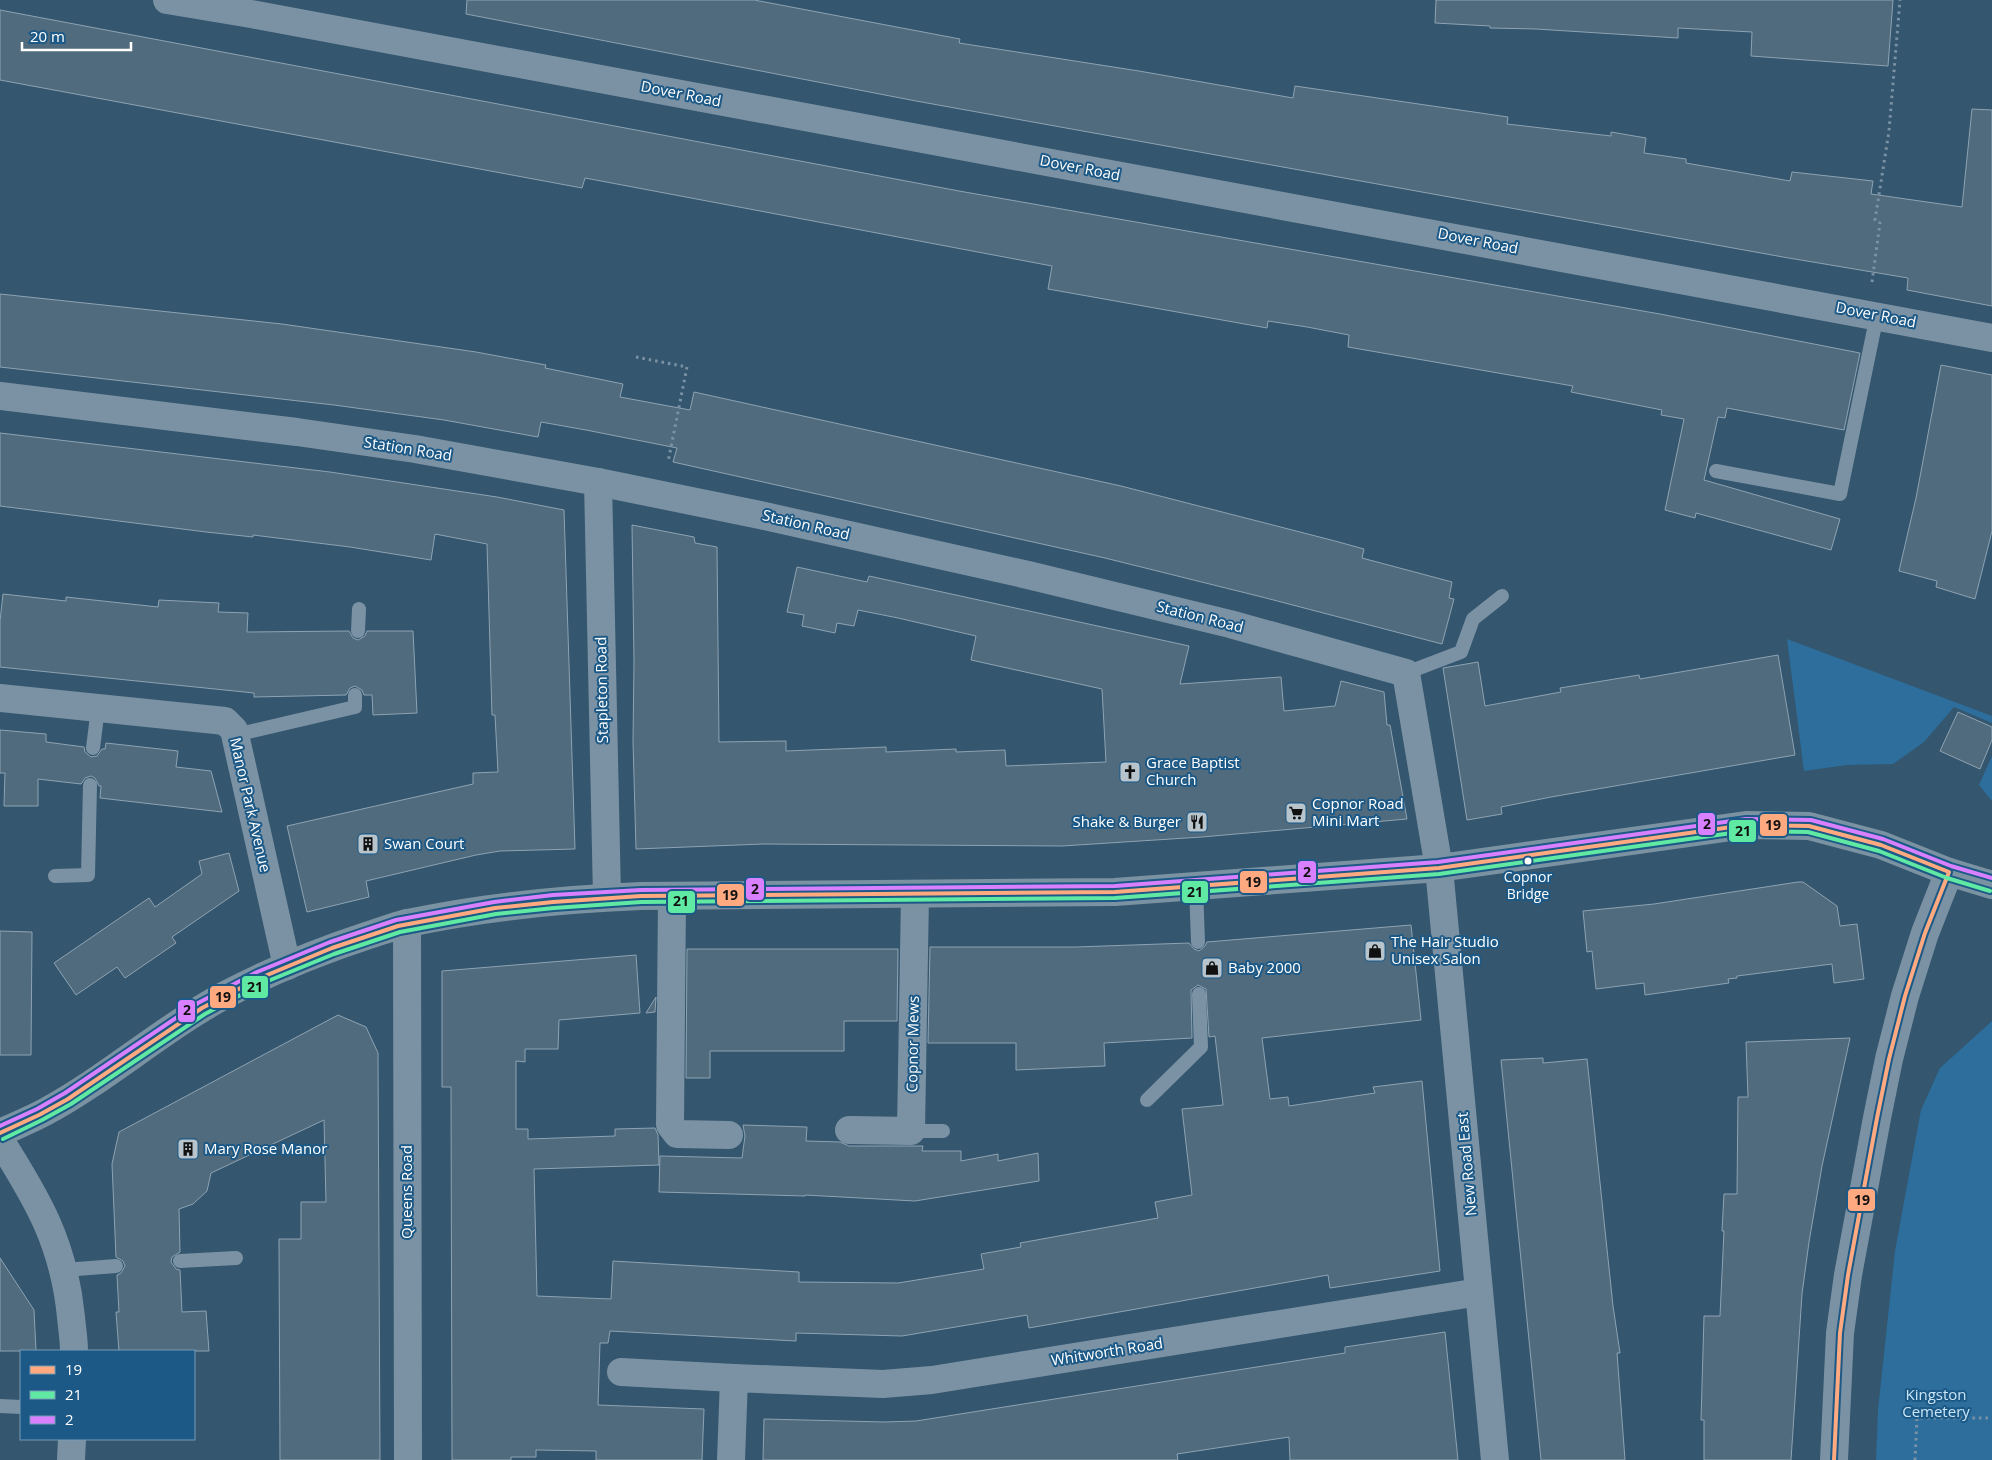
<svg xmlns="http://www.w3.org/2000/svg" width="1992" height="1460" font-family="'Open Sans',sans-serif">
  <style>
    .green { fill: #2d6e9c }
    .building { fill: #506b7e; stroke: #8ea3b2 }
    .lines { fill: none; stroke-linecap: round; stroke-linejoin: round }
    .path { stroke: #7b92a4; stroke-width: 3; stroke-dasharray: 2.5 4; stroke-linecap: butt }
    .service { stroke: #7b92a4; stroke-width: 14 }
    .minor { stroke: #7b92a4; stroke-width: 28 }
    .primary { stroke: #7a92a1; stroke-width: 28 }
    .bus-1-casing { stroke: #1c5986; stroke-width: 8 }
    .bus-2-casing { stroke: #1c5986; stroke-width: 8 }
    .bus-3-casing { stroke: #1c5986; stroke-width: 8 }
    .bus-1 { stroke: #ffa980; stroke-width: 4 }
    .bus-2 { stroke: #60e9a3; stroke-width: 4 }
    .bus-3 { stroke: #d880ff; stroke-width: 4 }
    .bus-dot { fill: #fff; stroke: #1c5986; stroke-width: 2 }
    .labels { text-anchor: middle; stroke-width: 4; stroke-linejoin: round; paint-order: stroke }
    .bus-label { font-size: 14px; fill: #fff; stroke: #1c5986 }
    .street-label { font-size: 15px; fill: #fff; stroke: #1c5986 }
    .poi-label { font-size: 15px; fill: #fff; stroke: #1c5986; text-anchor: start }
    .park-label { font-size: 15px; fill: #c9e5f8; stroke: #1c5986 }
    .line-badge { stroke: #1c5986; stroke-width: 2 }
    .pale-badge-label { font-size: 14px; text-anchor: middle; font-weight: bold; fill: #111 }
  </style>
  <rect width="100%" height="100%" fill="#34566e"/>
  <g class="green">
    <path d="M1787,639L1992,716V723L1954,707L1924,742L1893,764L1847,765L1804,771Z"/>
    <path d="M1992,756V801L1979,785Z"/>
    <path d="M1992,1021V1460H1876L1878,1410L1895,1251L1921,1110L1940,1068Z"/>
  </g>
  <g class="building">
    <path d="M467,0H754L960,39L959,43L1139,71L1293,98L1295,86L1508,117L1507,124L1611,136V132L1646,138L1644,153L1686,159V163L1790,181L1792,172L1873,181L1871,194L1962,207L1972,109L1992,110V306L1907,290L1908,278L1783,257L916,101L466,14Z"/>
    <path d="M1436,0H1893L1888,66L1751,56L1752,32L1678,28V38L1536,29L1490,28V26L1435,23Z"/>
    <path d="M0,10L959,191L1660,314L1860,353L1844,430L1727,408L1725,418L1718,417L1704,480L1840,519L1831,550L1696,513L1695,518L1665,510L1684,419L1661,415L1662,410L1571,392L1573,386L1348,347L1349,335L1307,327L1268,321L1267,328L1048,289L1052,266L585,178L582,188L0,80Z"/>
    <path d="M0,294L282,324L476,352L546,365L545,368L623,384L620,397L690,410L694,392L1121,486L1335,541L1364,549L1362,558L1452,582L1449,598L1454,599L1442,644L1262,597L1105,558L673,462L677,448L586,430L541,422L538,437L444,420L334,405L0,367Z"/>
    <path d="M1941,365L1992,375V531L1975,599L1936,587L1937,581L1899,571L1916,498Z"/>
    <path d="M0,433L330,472L497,497L564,510L575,849L500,851L476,855L366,881L369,897L307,912L287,826L473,784V773L498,772L495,715H492L487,544L435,534L431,560L350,547L253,535V537L206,532L0,506Z"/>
    <path d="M632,525L694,537L695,543L717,547L719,742L786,741V751L886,747V752L956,749V752L1005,750L1006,766L1106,762L1102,689L971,660L976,636L898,618L858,610L854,626L837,623L835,633L802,626L804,615L787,612L797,567L867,582L869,576L1189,646L1180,684L1281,677L1284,711L1335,706L1341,681L1384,692L1387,725H1390L1407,819L1202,837L1062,846L763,844L636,849L633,741L634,662Z"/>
    <path d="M3,594L66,601V597L158,607L159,600L219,603L218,612L248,613L247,632L349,631L353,638L358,640L365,636L367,631H413L417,713L373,715L372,695H364L362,690L355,686L350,688L346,695L254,697V693L0,667V621Z"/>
    <path d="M1778,655L1795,755L1551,797L1501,807L1502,814L1467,820L1443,668L1478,662L1485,706L1561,692L1560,688L1639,675L1640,679Z"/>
    <path d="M1958,712L1992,727V740L1980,769L1940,751Z"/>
    <path d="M0,730L46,734V742L84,747L85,752L91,757L97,756L102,749H105L106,743L178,751L176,767L211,771L222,812L100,798L101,786H99L95,778L91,776L85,778L81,784L38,779V806H4L5,773H0Z"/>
    <path d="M229,853L239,891L172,937L176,943L125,978L117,967L76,995L54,963L149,898L155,907L202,874L199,861Z"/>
    <path d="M1798,882H1803L1837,906L1840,926L1857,924L1864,979L1834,983L1832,964L1737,976V978L1728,979L1729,983L1645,995L1644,983L1596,989L1592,951L1587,952L1583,911L1654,904Z"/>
    <path d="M1411,925L1421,1020L1262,1038L1270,1099L1288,1097L1289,1106L1375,1093L1373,1087L1422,1081L1440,1271L1330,1288L1328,1275L1029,1328L1027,1315L902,1336L796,1333V1341L610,1331L608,1343H600L598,1405L704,1409L702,1460H596V1451L536,1450V1457H511V1460H452L451,1087H442V971L636,955L640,1013L559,1020L558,1049H525V1062L516,1061V1129H528V1139L615,1136V1129L655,1128L658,1135L659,1165L534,1169L537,1296L611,1299L613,1261L799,1272V1282L898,1283L984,1269L981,1254L1021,1247L1020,1243L1158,1218L1155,1202L1192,1195L1182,1109L1223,1105L1215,1036L1209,1037L1206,989L1198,985L1191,990L1192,1038L1104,1043L1105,1066L1016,1070V1043H928L930,947H1076L1189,943L1194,949L1199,951L1205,946L1207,942Z"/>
    <path d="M0,931L32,932L31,1055H0Z"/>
    <path d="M687,949H898L897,1021H844V1051H710V1078H686Z"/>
    <path d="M656,997L655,1012L646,1013Z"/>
    <path d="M338,1015L366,1027L378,1053L380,1460H280L279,1239H301V1202H326L324,1120L211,1173L207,1191L193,1204L179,1209L180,1252L172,1257L171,1262L176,1269L180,1270L182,1312L206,1311L209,1351H119L116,1312H119L117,1275L121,1273L125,1266L123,1261L116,1257L112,1164L119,1132Z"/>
    <path d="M1850,1038L1822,1166L1809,1242L1802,1294L1791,1460H1704V1420H1701L1704,1316H1720L1724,1231H1722L1724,1194H1737L1738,1097H1748L1746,1042Z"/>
    <path d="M1543,1058V1063L1587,1059L1613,1306L1620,1353H1617L1625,1460H1541L1501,1060Z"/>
    <path d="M743,1125L807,1127L806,1141L840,1142L849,1146H923L922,1151H961V1161L998,1154V1161L1038,1153L1039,1181L915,1201L805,1195V1196L659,1192L660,1156L742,1158L745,1136Z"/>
    <path d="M0,1258L34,1310L36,1351H0Z"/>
    <path d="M1445,1332L1458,1460H1290L1289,1437L1177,1454L1178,1460H763L764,1419L884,1422L916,1421L1345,1353V1347Z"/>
  </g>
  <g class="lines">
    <g class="path">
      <path d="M1872,282L1880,223L1875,220L1889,131L1900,0"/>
      <path d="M636,357L687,367L668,462"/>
      <path d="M1915,1460L1917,1418H1992"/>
    </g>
    <g class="service">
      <path d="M1716,471L1840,494L1877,315"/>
      <path d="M358,631L359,609"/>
      <path d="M1406,673L1461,652L1473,619L1502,596"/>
      <path d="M235,735L355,707V695"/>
      <path d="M93,748L98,708"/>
      <path d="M55,876L88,875L90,785"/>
      <path d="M1196,886L1198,942"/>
      <path d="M1147,1100L1201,1047L1199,994"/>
      <path d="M911,1131H943"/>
      <path d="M180,1261L236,1258"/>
      <path d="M64,1270L116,1266"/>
      <path d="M0,1406L21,1407"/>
    </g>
    <g class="minor">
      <path d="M167,0L251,14L1992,338"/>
      <path d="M0,396L297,432L415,449L598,482L760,515L1028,575L1230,624L1406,673L1439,868L1495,1460"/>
      <path d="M598,482L607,897"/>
      <path d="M0,698L225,721L234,730L287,966"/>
      <path d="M672,897L670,1125L677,1134L729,1135"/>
      <path d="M407,923L408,1460"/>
      <path d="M849,1130L911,1131L915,895"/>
      <path d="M0,1140C38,1200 64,1244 71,1317C72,1328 74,1340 74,1351"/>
      <path d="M621,1372L734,1378"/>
      <path d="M71,1460L72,1439"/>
      <path d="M731,1460L734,1378L883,1384L932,1380L1479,1292"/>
      <path d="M1834,1460L1840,1333L1848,1275L1877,1118L1889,1059L1905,996L1925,933L1949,872"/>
    </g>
    <path class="primary" d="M0,1133C15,1126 30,1120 45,1112C108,1078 162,1029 225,995C271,971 320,951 369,935C382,931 395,926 408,923C485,907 563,899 641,896L1115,892L1439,868L1746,825L1809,826L1881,845L1949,872L1992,885"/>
    <g class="bus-1-casing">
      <path id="bus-1" d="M0,1133L39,1115L68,1099L202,1008L260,978L332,948L398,926L495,908L553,902L641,896L1115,892L1439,868L1746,825L1809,826L1881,845L1949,872L1925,933L1905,996L1889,1059L1877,1118L1848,1275L1840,1333L1834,1460"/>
    </g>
    <g class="bus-2-casing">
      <path id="bus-2" d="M3,1139L42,1120L71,1104L205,1014L263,983L334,954L400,932L496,914L554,908L641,902L1115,898L1439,874L1746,831L1808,832L1879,851L1947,878L1990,891"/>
    </g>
    <g class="bus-3-casing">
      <path id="bus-3" d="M0,1126L37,1109L65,1093L198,1003L257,972L330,942L396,920L494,902L553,895L641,890L1115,886L1438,862L1746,819L1811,820L1883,839L1951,866L1992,878"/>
    </g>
    <use href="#bus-1" class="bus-1"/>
    <use href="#bus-2" class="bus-2"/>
    <use href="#bus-3" class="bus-3"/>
  </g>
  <defs>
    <g id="church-square" transform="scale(1.125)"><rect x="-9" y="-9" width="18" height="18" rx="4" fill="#b8c4cc" stroke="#1c5986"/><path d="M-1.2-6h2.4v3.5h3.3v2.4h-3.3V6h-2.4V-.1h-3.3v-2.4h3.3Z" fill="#111"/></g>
    <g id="supermarket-square" transform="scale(1.125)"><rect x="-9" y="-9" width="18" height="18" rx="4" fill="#b8c4cc" stroke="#1c5986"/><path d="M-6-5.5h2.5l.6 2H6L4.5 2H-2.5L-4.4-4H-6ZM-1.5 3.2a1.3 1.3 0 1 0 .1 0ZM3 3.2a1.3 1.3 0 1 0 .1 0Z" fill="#111"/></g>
    <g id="restaurant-square" transform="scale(1.125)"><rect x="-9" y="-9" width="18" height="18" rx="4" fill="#b8c4cc" stroke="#1c5986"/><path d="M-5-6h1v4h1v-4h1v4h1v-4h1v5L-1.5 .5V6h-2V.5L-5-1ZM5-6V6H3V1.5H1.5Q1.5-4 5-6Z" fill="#111"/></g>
    <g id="building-square" transform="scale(1.125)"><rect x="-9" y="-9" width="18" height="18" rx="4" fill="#b8c4cc" stroke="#1c5986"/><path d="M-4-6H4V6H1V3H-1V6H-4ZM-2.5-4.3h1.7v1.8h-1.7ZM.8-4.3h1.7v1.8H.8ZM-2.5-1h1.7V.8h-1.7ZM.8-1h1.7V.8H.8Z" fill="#111"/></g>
    <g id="shop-square" transform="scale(1.125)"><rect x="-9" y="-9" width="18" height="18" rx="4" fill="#b8c4cc" stroke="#1c5986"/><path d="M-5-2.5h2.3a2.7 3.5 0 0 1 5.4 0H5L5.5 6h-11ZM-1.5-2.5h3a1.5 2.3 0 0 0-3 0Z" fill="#111"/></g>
  </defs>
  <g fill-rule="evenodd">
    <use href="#church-square" x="1130" y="772"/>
    <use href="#supermarket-square" x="1296" y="813"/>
    <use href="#restaurant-square" x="1197" y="822"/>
    <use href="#building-square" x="368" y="844"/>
    <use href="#shop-square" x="1375" y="951"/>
    <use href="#shop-square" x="1212" y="968"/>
    <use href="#building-square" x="188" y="1149"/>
  </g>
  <circle class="bus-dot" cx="1528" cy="861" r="4.5"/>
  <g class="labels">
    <g class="bus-label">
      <text x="1528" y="882">Copnor<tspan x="1528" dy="17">Bridge</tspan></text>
    </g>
    <g class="street-label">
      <text transform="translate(681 94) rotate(11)" y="5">Dover Road</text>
      <text transform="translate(1080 168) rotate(11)" y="5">Dover Road</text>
      <text transform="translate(1478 241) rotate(11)" y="5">Dover Road</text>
      <text transform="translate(1876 315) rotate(11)" y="5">Dover Road</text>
      <text transform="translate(408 449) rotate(9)" y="5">Station Road</text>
      <text transform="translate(806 525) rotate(13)" y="5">Station Road</text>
      <text transform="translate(1200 617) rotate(14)" y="5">Station Road</text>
      <text transform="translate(602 690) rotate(-91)" y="5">Stapleton Road</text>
      <text transform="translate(250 805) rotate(77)" y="5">Manor Park Avenue</text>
      <text transform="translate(913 1044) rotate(-89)" y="5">Copnor Mews</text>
      <text transform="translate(1467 1164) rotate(-95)" y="5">New Road East</text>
      <text transform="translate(407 1192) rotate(-90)" y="5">Queens Road</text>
      <text transform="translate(1107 1352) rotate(-9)" y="5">Whitworth Road</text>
    </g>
    <g class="poi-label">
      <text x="1146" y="768">Grace Baptist<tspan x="1146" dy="17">Church</tspan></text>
      <text x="1312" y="809">Copnor Road<tspan x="1312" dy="17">Mini Mart</tspan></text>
      <text x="1181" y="827" text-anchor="end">Shake &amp; Burger</text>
      <text x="384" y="849">Swan Court</text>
      <text x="1391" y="947">The Hair Studio<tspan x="1391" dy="17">Unisex Salon</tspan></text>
      <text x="1228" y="973">Baby 2000</text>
      <text x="204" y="1154">Mary Rose Manor</text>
    </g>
    <g class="park-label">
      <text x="1936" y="1400">Kingston<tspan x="1936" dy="17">Cemetery</tspan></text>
    </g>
  </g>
  <g class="line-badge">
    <rect x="1697" y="812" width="19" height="24" rx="5" fill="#d880ff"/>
    <rect x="1759" y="813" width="29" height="24" rx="5" fill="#ffa980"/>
    <rect x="1728" y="819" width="29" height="24" rx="5" fill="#60e9a3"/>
    <rect x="1297" y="860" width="20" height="24" rx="5" fill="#d880ff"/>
    <rect x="1239" y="870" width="29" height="24" rx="5" fill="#ffa980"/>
    <rect x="745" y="877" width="20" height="24" rx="5" fill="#d880ff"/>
    <rect x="1181" y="880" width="28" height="24" rx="5" fill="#60e9a3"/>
    <rect x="716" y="883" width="29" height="24" rx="5" fill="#ffa980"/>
    <rect x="667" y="890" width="29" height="24" rx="5" fill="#60e9a3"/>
    <rect x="241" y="975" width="28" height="24" rx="5" fill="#60e9a3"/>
    <rect x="209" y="985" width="28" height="24" rx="5" fill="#ffa980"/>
    <rect x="177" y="999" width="19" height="24" rx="5" fill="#d880ff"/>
    <rect x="1847" y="1188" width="29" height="24" rx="5" fill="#ffa980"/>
  </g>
  <g class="pale-badge-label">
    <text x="1707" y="829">2</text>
    <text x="1773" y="830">19</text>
    <text x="1743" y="836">21</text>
    <text x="1307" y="877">2</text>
    <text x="1253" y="887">19</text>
    <text x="755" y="894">2</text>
    <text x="1195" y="897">21</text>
    <text x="730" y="900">19</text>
    <text x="681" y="906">21</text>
    <text x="255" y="992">21</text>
    <text x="223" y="1002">19</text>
    <text x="187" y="1015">2</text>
    <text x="1862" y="1205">19</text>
  </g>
  <rect x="20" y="1350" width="175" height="90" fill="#1c5986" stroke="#779bb6"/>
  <rect x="30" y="1366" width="25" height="8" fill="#ffa980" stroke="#779bb6"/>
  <text x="65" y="1375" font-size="15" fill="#ffffff">19</text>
  <rect x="30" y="1391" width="25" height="8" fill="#60e9a3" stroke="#779bb6"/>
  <text x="65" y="1400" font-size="15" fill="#ffffff">21</text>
  <rect x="30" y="1416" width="25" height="8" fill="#d880ff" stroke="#779bb6"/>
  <text x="65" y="1425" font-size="15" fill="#ffffff">2</text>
  <path d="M22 42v8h109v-8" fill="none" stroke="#ffffff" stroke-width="2.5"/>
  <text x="30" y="42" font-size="15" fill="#ffffff" stroke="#1c5986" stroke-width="4" paint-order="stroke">20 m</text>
</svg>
